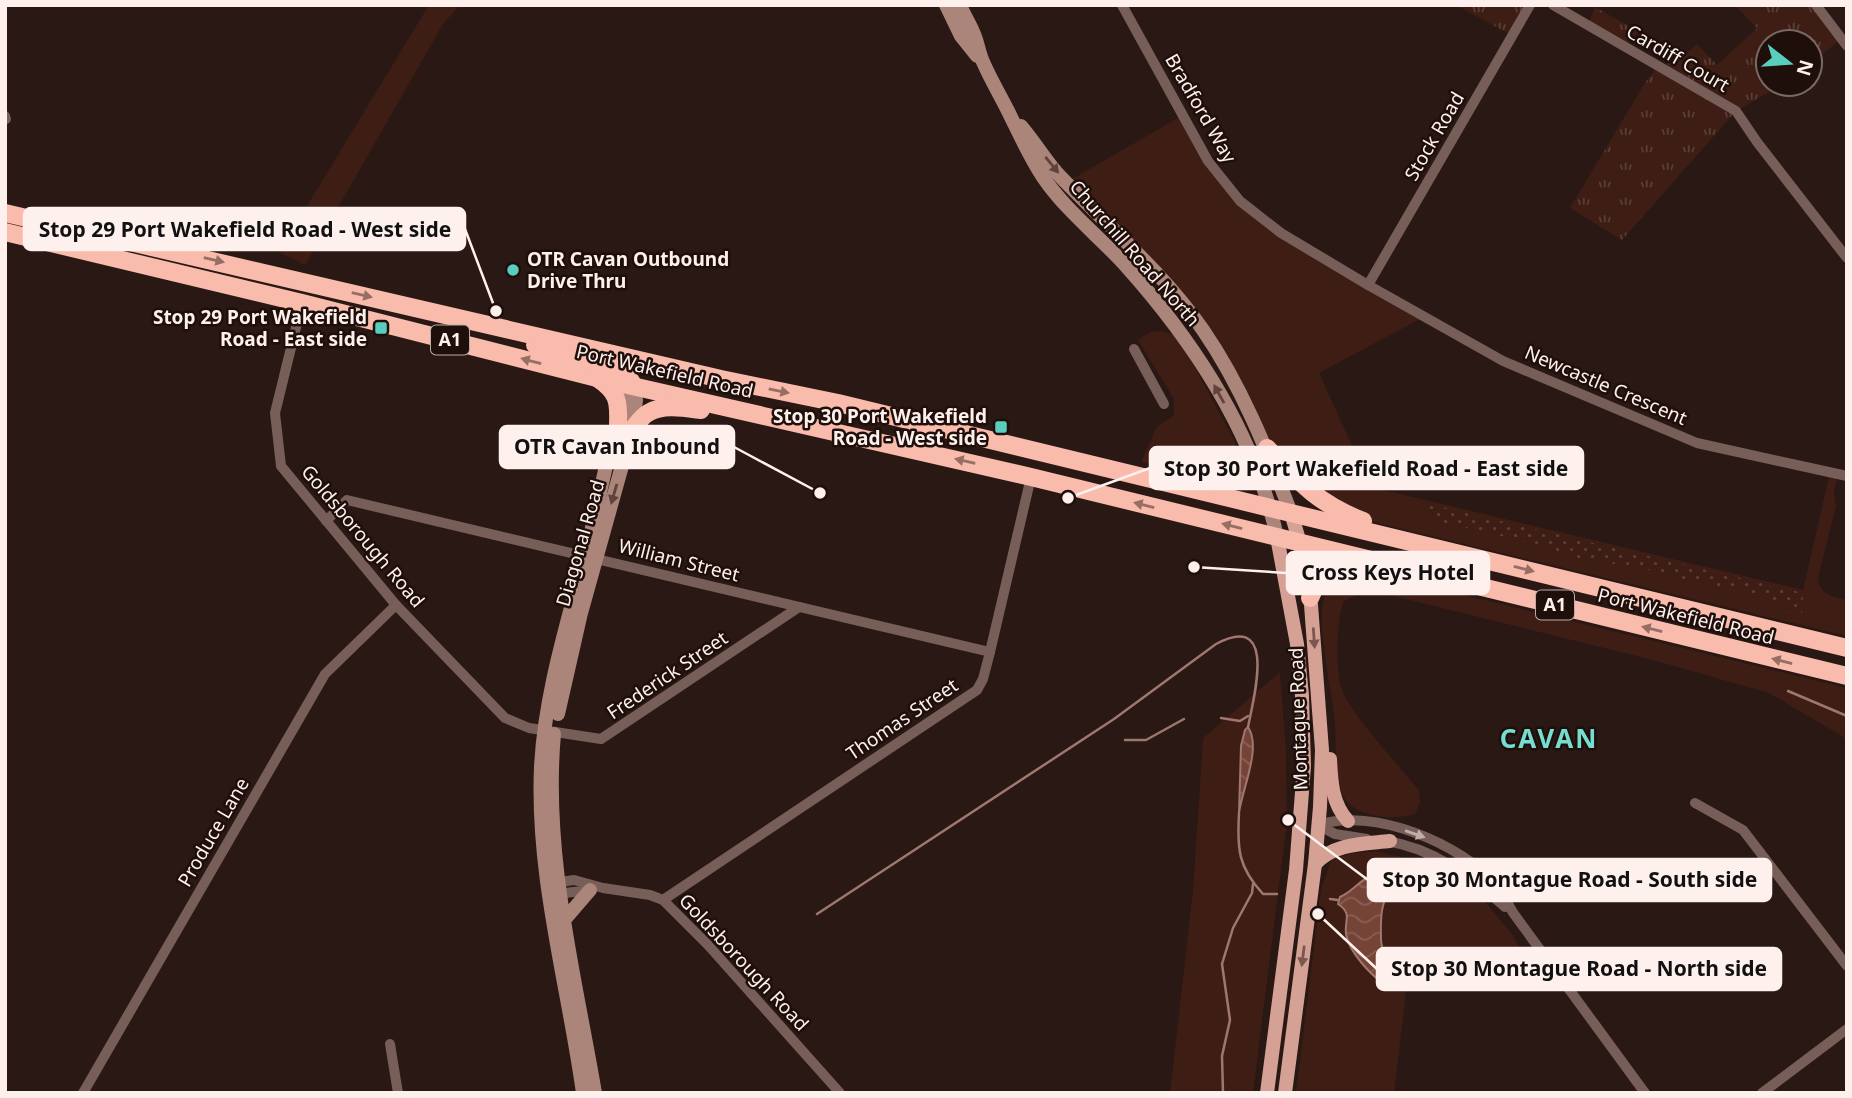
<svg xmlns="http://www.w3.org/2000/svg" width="1852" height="1098" font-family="'Noto Sans',sans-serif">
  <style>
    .grass { fill: url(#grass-tufts) }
    .park { fill: #3e1d15 }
    .garden { fill: url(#garden-dots) }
    .water { fill: url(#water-waves); stroke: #9e776e; stroke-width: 2 }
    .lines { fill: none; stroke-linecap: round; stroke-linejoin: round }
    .stream { stroke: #9e776e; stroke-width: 2.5 }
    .street { stroke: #775e58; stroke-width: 10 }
    .secondary { stroke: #ab847a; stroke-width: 14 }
    .primary { stroke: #d4a194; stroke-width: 14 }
    .highway { stroke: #f9bbac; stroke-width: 18 }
    .oneway { fill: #5e443d }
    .oneway2 { fill: #976e64 }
    .oneway3 { fill: #7a5850 }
    .oneway4 { fill: #c1aeaa }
    .poi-dot { fill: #59cebf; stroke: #1f0f0b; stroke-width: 2.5 }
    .labels { text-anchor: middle; stroke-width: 5; stroke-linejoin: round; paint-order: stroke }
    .shield { fill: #1f0f0b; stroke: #baaca9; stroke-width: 2 }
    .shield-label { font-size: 18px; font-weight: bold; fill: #fdf0ed }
    .street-label { font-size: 19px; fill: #fdf0ed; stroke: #1f0f0b }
    .poi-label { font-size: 19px; font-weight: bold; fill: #fdf0ed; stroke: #1f0f0b; text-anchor: end }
    .district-label { font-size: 26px; font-weight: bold; letter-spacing: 2px; fill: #76ded0; stroke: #1f0f0b }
    .leader { fill: none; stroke: #fdf0ed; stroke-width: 2.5 }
    .callout-dot { fill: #fdf0ed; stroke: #1f0f0b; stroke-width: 2.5 }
    .callout { fill: #fdf0ed; stroke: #fdf0ed; stroke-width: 2.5 }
    .callout-label { font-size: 21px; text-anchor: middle; font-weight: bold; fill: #111 }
  </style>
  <defs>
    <pattern id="grass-tufts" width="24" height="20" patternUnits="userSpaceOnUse" patternTransform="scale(1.75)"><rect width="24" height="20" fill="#3e1d15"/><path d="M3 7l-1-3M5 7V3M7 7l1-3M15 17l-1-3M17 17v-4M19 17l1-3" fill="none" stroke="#5b3e37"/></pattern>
    <pattern id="garden-dots" width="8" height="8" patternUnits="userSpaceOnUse" patternTransform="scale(1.75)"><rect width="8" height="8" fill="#3e1d15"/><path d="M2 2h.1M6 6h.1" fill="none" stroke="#5b3e37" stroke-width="1.8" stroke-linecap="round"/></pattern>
    <pattern id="water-waves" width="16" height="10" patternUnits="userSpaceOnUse" patternTransform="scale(1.75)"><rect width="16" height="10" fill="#764337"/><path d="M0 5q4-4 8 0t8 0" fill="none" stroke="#8a5e54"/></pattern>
  </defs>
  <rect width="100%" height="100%" fill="#291814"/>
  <g class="grass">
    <path d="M1456,5H1530L1513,36Z"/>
    <path d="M1735,5H1816L1841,39L1810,64V42H1768V84H1783L1736,111L1622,240L1570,208L1645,83L1658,66L1664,69L1681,47L1687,53L1697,44L1717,65L1757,28Z"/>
    <path d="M1595,7L1639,32L1624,46L1588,25Z"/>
  </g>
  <g class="park">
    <path d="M429,5H460L443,24L305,265L279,252Z"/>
    <path d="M1183,115L1240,201L1285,235L1424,317L1319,373L1371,487L1803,590L1830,472L1838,474L1834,491L1836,506L1818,578C1821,596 1831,596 1847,600V636L1352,517L1267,448L1184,306L1067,182Z"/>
    <path d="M1161,331L1175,335L1187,353L1234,440L1237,450L1233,466C1210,487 1167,468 1141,462L1157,427L1174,415V399L1138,340L1150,332Z"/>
    <path d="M1366,576H1386L1847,688V739L1769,693L1653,660L1377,592L1359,593L1343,602C1337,624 1335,664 1341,687C1348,711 1401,768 1419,790L1420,803L1415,814C1396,820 1363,818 1348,803C1333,788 1337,735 1334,714C1331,690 1315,616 1325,596C1332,580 1351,578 1366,576Z"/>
    <path d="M1280,672L1286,751L1287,823L1253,1093H1170L1193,890L1203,738Z"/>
    <path d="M1377,851L1428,864L1465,884L1488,905L1514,937L1521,951V958L1509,973L1410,959L1394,1093H1296L1321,889L1331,861L1347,854Z"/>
  </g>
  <path class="garden" d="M1425,503L1803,593L1802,613L1797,617L1793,616L1782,603L1740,590L1720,587L1703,581H1686L1636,566L1596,562L1559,553L1518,540L1445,523L1420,510L1419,505Z"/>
  <g class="water">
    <path d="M1248,727C1262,748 1242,789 1239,813L1241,746L1245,730Z"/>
    <path d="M1370,876H1382L1393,879C1392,890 1385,896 1383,906C1380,916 1381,930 1381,940C1382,955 1395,973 1384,984C1370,974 1349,952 1346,934C1344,920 1353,914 1338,904L1340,897C1352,892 1358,882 1370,876Z"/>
  </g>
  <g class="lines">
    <g class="stream">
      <path d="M1788,691L1847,716"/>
      <path d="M1221,718L1240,721L1248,716"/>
      <path d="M1125,740H1146L1184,719"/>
      <path d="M1239,813C1237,849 1238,867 1263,894H1277"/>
      <path d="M1330,899L1338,900"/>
      <path d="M817,914L1114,719L1216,644C1279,610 1253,700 1248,727"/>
      <path d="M1223,1093L1222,1056L1230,1020L1222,964L1233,928L1252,893L1253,884"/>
    </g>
    <g class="street">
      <path d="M1122,5L1208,161L1240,201L1281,233L1368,285L1503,361L1697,443L1847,476"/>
      <path d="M1553,5L1736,111L1757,142L1847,258"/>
      <path d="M1816,5L1847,46"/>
      <path d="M5,116L6,119"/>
      <path d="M1368,285L1530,5"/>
      <path d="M302,303L275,413L281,466L396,605L505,718L529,728L601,739L799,607"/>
      <path d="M1134,349L1164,404"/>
      <path d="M326,521L347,500L990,652"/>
      <path d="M1695,803L1743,830L1847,966"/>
      <path d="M1318,825C1373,807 1461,843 1497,886C1504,894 1508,905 1514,914L1645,1093"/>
      <path d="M1318,825L1335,834L1367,839"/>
      <path d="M1386,841C1433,848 1470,876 1505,907"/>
      <path d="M554,883L574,880L603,888L650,895L663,900L708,945L840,1093"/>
      <path d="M555,894L592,890"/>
      <path d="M663,900L977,690L983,679L990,652L1031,477"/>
      <path d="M390,1044L398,1093"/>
      <path d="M83,1093L325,674L396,605"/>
      <path d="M1762,1093L1847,1029"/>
    </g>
    <g class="secondary">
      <path d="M946,5L961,36L977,56"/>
      <path d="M960,5C964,15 970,24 974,34C978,43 979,54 984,64C991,80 1000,95 1008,111C1019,133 1029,156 1043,177C1066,211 1099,236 1126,266C1195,343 1255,435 1277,537"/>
      <path d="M1021,126C1034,141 1044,158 1057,173C1106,225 1162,271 1203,330C1241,385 1267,450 1291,513"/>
      <path d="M558,714L581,613L632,430L636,400L634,386"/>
      <path d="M554,734C543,854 575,975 595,1093"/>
      <path d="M565,919L590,890"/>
      <path d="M583,1093C568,985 536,876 541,767C545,686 573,606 592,528C601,492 614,414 634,386"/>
    </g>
    <g class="primary">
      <path d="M1330,759C1331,781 1332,804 1348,821"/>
      <path d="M1315,864C1334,843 1363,844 1390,841"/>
      <path d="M1267,1093L1296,870L1304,766L1302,696L1297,644L1277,537"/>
      <path d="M1285,1093L1315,864L1320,807L1322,750L1311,605L1300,543L1291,513"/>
    </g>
    <g class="highway">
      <path d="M5,213L721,379L838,403L1847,648"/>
      <path d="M5,232L302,303L597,378L1031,477L1847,676"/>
      <path d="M535,345L560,355L616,368L627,375L634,386"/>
      <path d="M597,378C618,392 619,401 618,425"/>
      <path d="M632,430C637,424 642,416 648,413C662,404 685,408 701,410"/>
      <path d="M1267,448C1300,483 1317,503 1363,521"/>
      <path d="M1195,486C1221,483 1241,484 1250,455"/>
      <path d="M1310,598C1324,564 1342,569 1374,566"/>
    </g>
  </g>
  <defs><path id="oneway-solid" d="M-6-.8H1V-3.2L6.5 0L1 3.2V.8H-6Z" transform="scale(1.75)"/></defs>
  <g class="oneway">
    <use href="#oneway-solid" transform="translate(1052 165) rotate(51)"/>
    <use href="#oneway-solid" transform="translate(1219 394) rotate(-119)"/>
    <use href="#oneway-solid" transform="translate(614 494) rotate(106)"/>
  </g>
  <g class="oneway2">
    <use href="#oneway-solid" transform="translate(214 260) rotate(13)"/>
    <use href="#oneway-solid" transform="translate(362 295) rotate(13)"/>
    <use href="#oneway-solid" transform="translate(531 361) rotate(-165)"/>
    <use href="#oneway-solid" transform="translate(779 391) rotate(12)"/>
    <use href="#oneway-solid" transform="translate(965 461) rotate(-167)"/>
    <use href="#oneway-solid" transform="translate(1144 505) rotate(-166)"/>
    <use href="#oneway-solid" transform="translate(1232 526) rotate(-166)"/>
    <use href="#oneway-solid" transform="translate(1524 569) rotate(14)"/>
    <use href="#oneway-solid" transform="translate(1652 629) rotate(-166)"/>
    <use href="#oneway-solid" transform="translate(1782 661) rotate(-166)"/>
  </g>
  <g class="oneway3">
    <use href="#oneway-solid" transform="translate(1314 638) rotate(86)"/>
    <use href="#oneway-solid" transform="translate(1303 956) rotate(97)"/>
  </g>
  <use class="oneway4" href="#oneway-solid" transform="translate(1415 834) rotate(19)"/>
  <g class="poi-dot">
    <circle cx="513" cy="270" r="7"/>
    <rect x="374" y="321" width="14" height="14" rx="3.5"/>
    <rect x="994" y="420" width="14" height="14" rx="3.5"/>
  </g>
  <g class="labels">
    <g class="shield">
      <rect x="431" y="325.5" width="38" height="29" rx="5"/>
      <rect x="1536" y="590.5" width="38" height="29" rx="5"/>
    </g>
    <g class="shield-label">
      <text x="450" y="346">A1</text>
      <text x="1555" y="611">A1</text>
    </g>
    <g class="street-label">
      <text transform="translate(1678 58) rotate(30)" y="7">Cardiff Court</text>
      <text transform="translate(1201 108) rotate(60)" y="7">Bradford Way</text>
      <text transform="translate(1434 136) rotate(-60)" y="7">Stock Road</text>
      <text transform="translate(1135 253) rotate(49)" y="7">Churchill Road North</text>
      <text transform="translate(665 371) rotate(13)" y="7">Port Wakefield Road</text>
      <text transform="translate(1606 385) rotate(23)" y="7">Newcastle Crescent</text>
      <text transform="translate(363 536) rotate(50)" y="7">Goldsborough Road</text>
      <text transform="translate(580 543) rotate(-74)" y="7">Diagonal Road</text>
      <text transform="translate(679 560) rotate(14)" y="7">William Street</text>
      <text transform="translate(1686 616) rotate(14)" y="7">Port Wakefield Road</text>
      <text transform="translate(667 675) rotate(-34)" y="7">Frederick Street</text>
      <text transform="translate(902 719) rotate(-34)" y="7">Thomas Street</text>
      <text transform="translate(1298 719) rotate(-92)" y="7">Montague Road</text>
      <text transform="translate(213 832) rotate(-60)" y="7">Produce Lane</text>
      <text transform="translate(744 962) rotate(47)" y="7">Goldsborough Road</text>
    </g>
    <g class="poi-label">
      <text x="527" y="266" text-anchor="start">OTR Cavan Outbound<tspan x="527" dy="22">Drive Thru</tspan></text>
      <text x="367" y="324">Stop 29 Port Wakefield<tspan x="367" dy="22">Road - East side</tspan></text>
      <text x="987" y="423">Stop 30 Port Wakefield<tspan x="987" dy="22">Road - West side</tspan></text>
    </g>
    <g class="district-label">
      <text x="1549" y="748">CAVAN</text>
    </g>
  </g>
  <path class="leader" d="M496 311L465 229M820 493L734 447M1068 498L1150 468M1194 567L1287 573M1288 820L1368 880M1318 914L1377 969"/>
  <g class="callout-dot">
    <circle cx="496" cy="311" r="7"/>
    <circle cx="820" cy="493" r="7"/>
    <circle cx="1068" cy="498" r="7"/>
    <circle cx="1194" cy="567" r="7"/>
    <circle cx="1288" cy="820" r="7"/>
    <circle cx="1318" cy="914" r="7"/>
  </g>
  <g class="callout">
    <rect x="24" y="208" width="441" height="42" rx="7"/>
    <rect x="500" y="426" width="234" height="42" rx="7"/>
    <rect x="1150" y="447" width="433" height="42" rx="7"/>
    <rect x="1287" y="552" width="202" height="42" rx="7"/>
    <rect x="1368" y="859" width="403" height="42" rx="7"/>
    <rect x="1377" y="948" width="404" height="42" rx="7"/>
  </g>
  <g class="callout-label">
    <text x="245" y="237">Stop 29 Port Wakefield Road - West side</text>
    <text x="617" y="454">OTR Cavan Inbound</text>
    <text x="1366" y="476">Stop 30 Port Wakefield Road - East side</text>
    <text x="1388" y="580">Cross Keys Hotel</text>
    <text x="1570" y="887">Stop 30 Montague Road - South side</text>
    <text x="1579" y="976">Stop 30 Montague Road - North side</text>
  </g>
  <rect width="1852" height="1098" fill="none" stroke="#fdf0ed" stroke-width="14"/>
  <g transform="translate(1789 63) rotate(107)"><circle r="33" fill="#1f0f0b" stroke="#786965" stroke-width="2"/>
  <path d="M0-5L12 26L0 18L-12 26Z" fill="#59cebf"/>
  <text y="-10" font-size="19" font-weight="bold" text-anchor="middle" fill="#fdf0ed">N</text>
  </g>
</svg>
